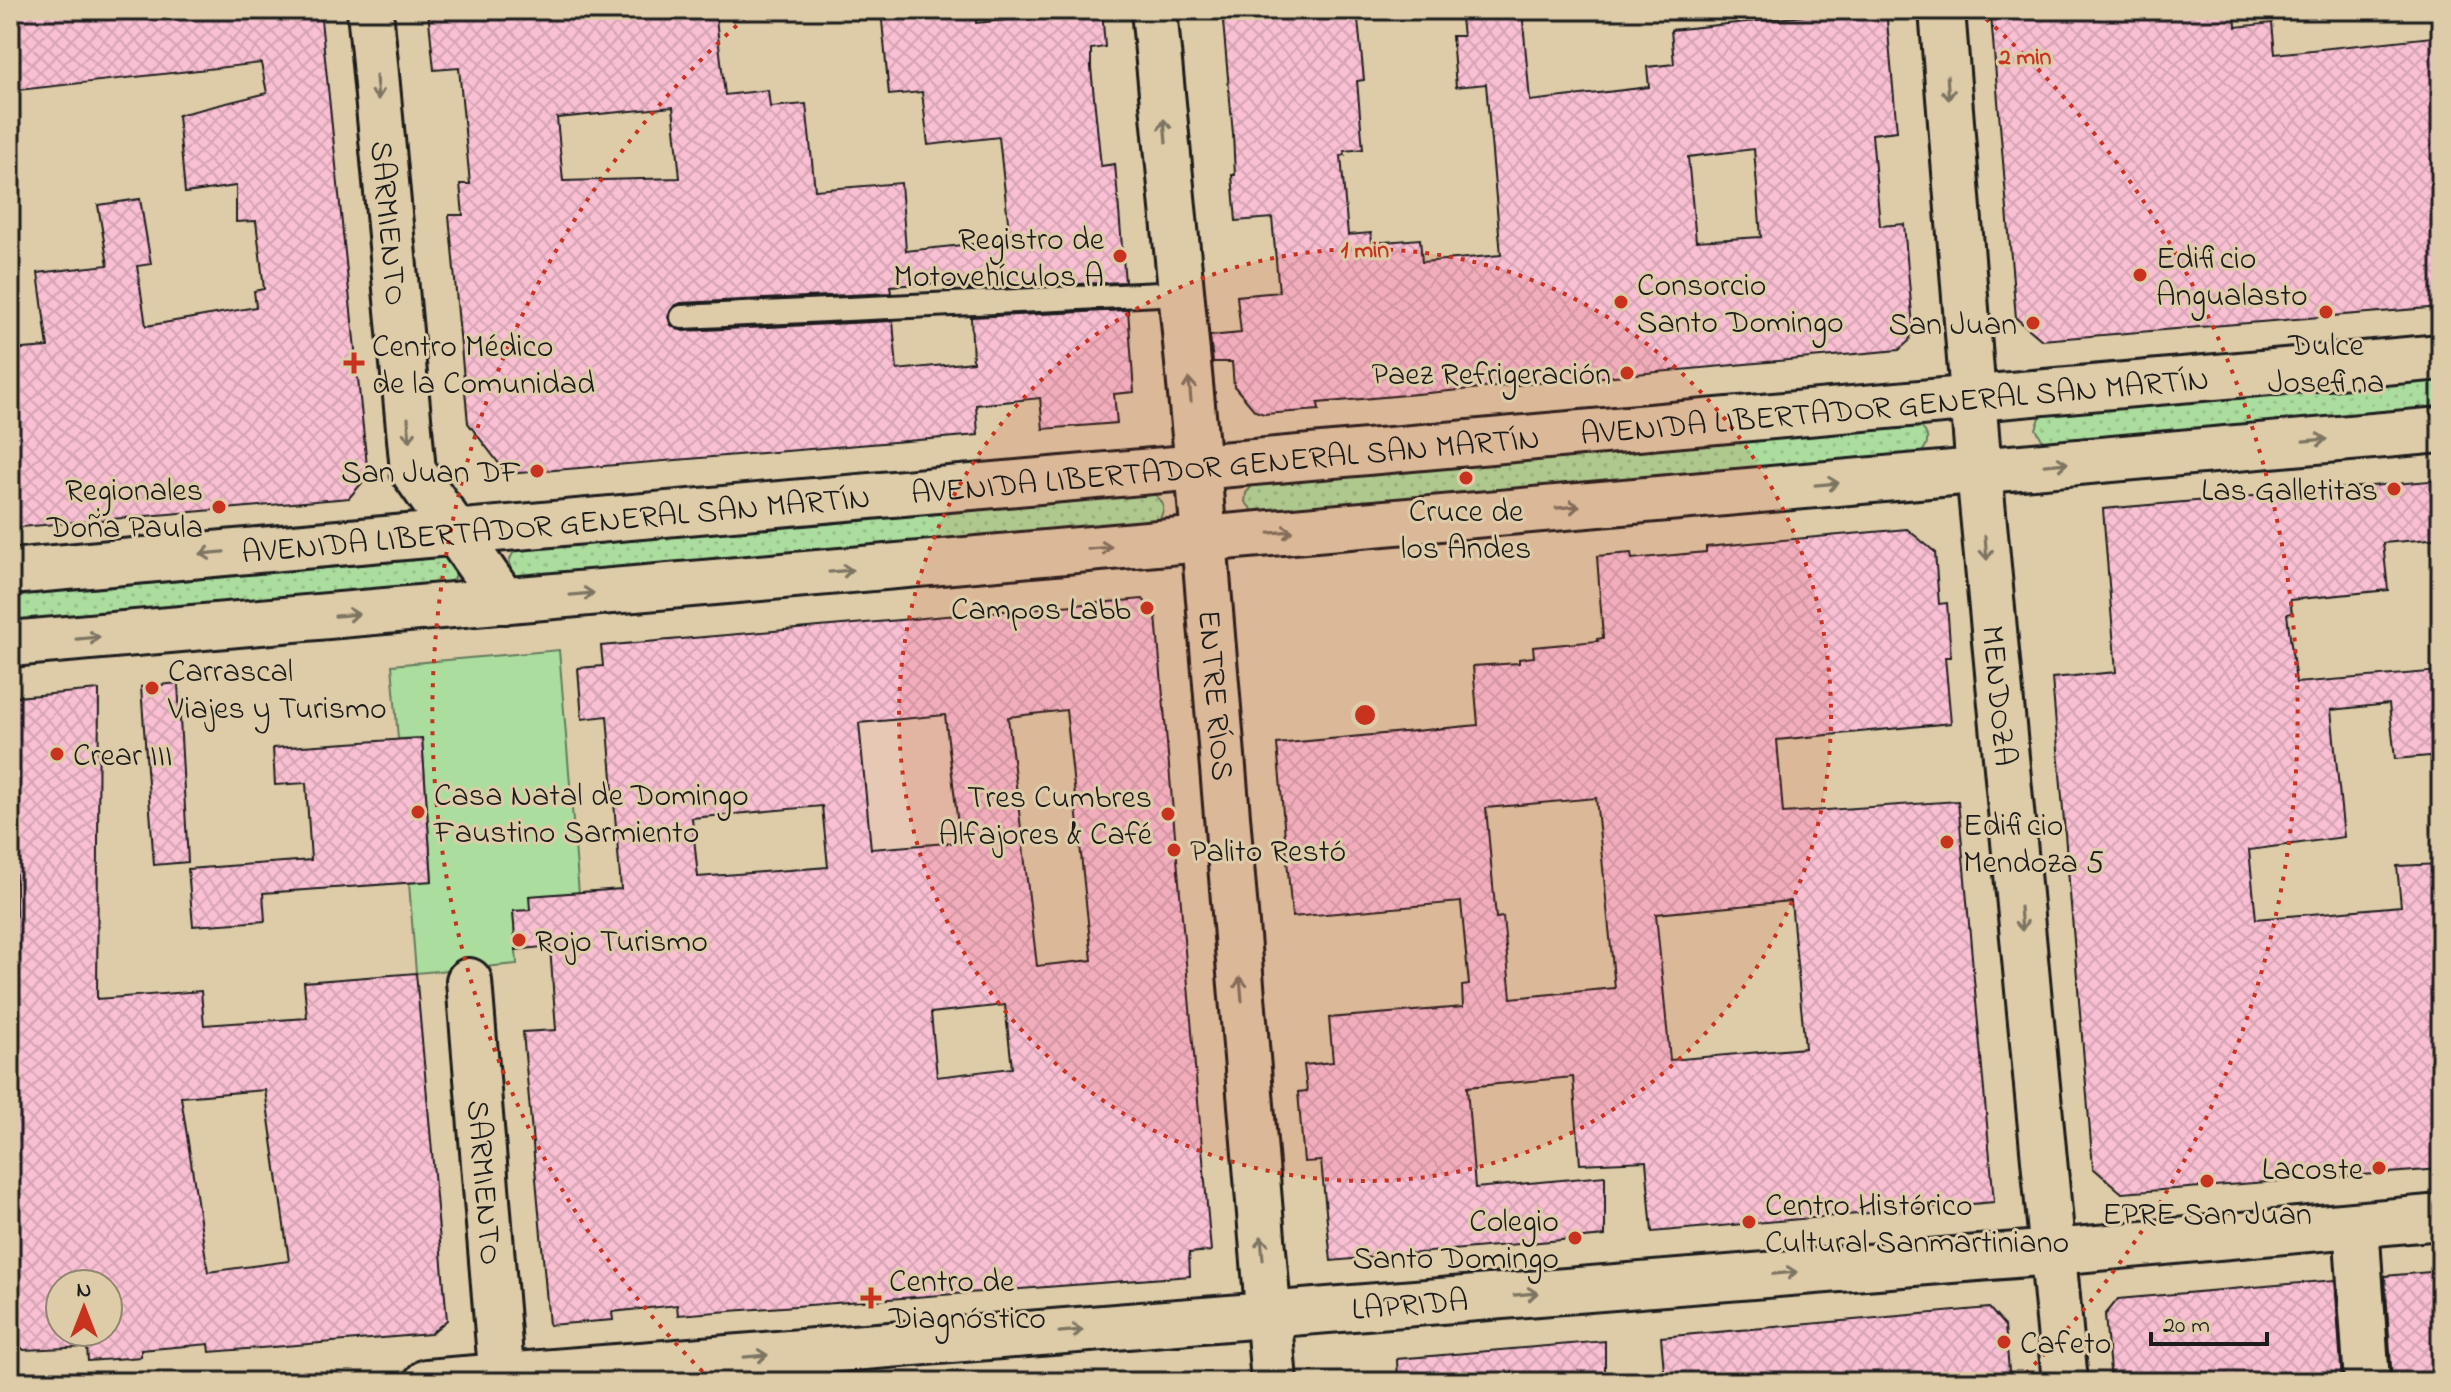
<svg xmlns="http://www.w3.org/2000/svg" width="2451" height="1392" font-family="'Indie Flower',sans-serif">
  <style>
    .built { fill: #e6c8b5 }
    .grass { fill: url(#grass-dots); stroke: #647c5d; stroke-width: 2 }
    .green { fill: #abdd9e; stroke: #647c5d; stroke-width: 2 }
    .building { fill: url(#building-cross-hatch); stroke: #1c1c1c; stroke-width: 2; fill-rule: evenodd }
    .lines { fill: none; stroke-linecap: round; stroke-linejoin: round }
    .service-casing { stroke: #1c1c1c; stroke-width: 28 }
    .minor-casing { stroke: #1c1c1c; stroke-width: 50 }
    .primary-casing { stroke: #1c1c1c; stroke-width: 50 }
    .service { stroke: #decca9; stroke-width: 22 }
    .minor { stroke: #decca9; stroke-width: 44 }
    .primary { stroke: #decca9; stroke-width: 44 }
    .oneway { stroke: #7d7462 }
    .ring { fill: none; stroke: #c8321e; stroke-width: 4; stroke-dasharray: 4 8 }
    .poi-dot { fill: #c8321e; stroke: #decca9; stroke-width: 3 }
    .labels { text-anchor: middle; stroke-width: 6; stroke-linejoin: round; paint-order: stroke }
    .street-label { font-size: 32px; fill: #1c1c1c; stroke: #decca9 }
    .poi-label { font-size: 32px; fill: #1c1c1c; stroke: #decca9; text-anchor: start }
    .centre { fill: #c8321e; stroke: #decca9; stroke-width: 4 }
    .ring-label { font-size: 24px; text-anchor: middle; font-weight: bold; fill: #c8321e; stroke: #decca9; stroke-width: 6; stroke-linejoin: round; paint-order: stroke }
  </style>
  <defs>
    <pattern id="grass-dots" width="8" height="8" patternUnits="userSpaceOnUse" patternTransform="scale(2)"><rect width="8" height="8" fill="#abdd9e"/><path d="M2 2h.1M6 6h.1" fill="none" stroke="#93bd88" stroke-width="1.8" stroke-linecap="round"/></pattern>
    <pattern id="building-cross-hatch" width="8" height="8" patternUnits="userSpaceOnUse" patternTransform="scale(2)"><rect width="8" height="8" fill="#f9bfd2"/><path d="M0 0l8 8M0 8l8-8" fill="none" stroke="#d5a4b4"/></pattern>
  </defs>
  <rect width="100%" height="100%" fill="#decca9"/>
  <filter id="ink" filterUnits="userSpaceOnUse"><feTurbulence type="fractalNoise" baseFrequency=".0125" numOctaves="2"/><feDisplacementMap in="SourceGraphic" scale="16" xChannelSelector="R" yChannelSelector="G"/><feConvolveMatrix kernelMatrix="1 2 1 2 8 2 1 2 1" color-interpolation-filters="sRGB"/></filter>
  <g filter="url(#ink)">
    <path class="built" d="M934,617L960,842L838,967L803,629Z"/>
    <g class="grass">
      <path d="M2441,379V407L2044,443L2036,429L2041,415Z"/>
      <path d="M1918,425C1930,433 1930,444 1920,454L1255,513L1245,502L1246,493L1252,486Z"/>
      <path d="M1154,494C1165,502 1166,510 1158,521L518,578C508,570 507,560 515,551Z"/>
      <path d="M450,557L457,573L450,584L10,623V596Z"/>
    </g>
    <path class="green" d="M559,650L580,906L513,912L517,964L416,973L409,883L432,880L422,738L398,739L392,665Z"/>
    <g class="building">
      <path d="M10,10H320L368,476L349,498L10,528V350L48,347L38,273L108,265L98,205L140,199L151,264L137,266L146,326L256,307L254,291L264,289L256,221L236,222V186L185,193L178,115L267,93L261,63L10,91Z"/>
      <path d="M428,10H715L725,95L768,90L770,107L806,104L815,190L901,183L906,251L1010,240L999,137L928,145L922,92L889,95L881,10H975L976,23L1048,16L1047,10H1102L1105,47L1091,49V68L1101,166L1115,164L1125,282L969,289L968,281L890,286L891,293L681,303L674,306L668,317L671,325L683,331L893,321L897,370L973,362L971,317L1128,310L1134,392L1114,394L1117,423L1043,429L1040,398L976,405L978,435L507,474L468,423L449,215H463L460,184H470L459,68L434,70ZM673,107L680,178L563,181L557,118Z"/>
      <path d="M1222,10H1357L1364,80L1357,81L1363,149L1344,151L1345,155L1341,156L1348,235L1371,233L1372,243L1420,239L1422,262L1501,255L1486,84L1456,87L1452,36H1463L1460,10H1522L1530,101L1649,87L1647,67L1674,64L1671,30L1804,16V10H1886L1897,131L1872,134L1880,226L1904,224L1913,327L1909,341L1899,350L1318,403L1319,410L1264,414L1255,411L1234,386L1232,362H1213L1210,336L1241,333L1237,296L1279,292L1272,218L1236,221L1232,175H1235L1233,134ZM1754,149L1761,237L1696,241L1688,157Z"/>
      <path d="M2019,10H2235L2236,27L2272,23L2275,54L2441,36V307L2042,340L2016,318L1991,16L2019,13Z"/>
      <path d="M2441,480V538L2383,543L2388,590L2290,600L2292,613L2287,614L2296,683L2441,671V755L2395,759L2389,704L2331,710L2344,837L2249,850L2256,919L2401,906L2397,866L2441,864V1169L2122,1193L2093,1168L2052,678L2116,672L2103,509Z"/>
      <path d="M1907,529L1935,552L1939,604L1947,603L1951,657H1945L1951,723L1777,740L1783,813L1958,801L1994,1202L1652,1232L1646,1161L1580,1164L1573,1077L1467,1087L1475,1188L1605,1176V1236L1331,1261L1321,1161L1304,1162L1298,1092L1307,1091L1304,1065L1333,1062L1329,1018L1463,1007L1462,986L1469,985L1461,902L1292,917L1277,744L1478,725L1473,666L1519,663V659L1534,657L1533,647L1598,641L1597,639L1603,638L1597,556L1631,553L1632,559L1706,552V547ZM1596,798L1615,988L1511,998L1503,917L1496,918L1486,808ZM1791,901L1805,1048L1670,1060L1656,914Z"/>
      <path d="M1143,599L1156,616L1211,1251L1189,1253L1190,1276L678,1315L677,1305L612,1312L613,1320L549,1325L523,1032L556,1030L550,946L516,950L513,911L530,910L529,896L621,889L607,716L582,719L578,668L603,666L601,646ZM1066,710L1092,960L1037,966L1008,717ZM945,715L960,842L871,849L859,723ZM822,806L828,867L698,877L692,818ZM1005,1005L1012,1068L937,1077L931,1013Z"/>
      <path d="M178,683L188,862L154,865L141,687Z"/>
      <path d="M99,690L97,999L201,991L204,1025L307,1018L304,982L416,973L447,1320L430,1334L210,1352L209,1344L141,1350V1357L88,1361L87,1347L24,1350L10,1338V1051L16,1050V697ZM265,1090L289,1261L208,1272L181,1097ZM60,1284H108V1332H60Z"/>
      <path d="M422,738L432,881L263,893L265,921L193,926L188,869L311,860L306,783L275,785L273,748Z"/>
      <path d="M2441,1271V1382H2392L2385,1276Z"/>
      <path d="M2335,1280L2342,1382H2111L2105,1315L2118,1299Z"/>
      <path d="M1989,1308L2005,1326L2010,1382H1665L1661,1337Z"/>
      <path d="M1605,1341V1382H1398L1397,1359Z"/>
    </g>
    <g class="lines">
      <g class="service-casing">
        <path id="service" d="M682,317L1181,293"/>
      </g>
      <g class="minor-casing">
        <g id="minor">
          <path id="s1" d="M370,10L413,471L504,601"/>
          <path id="s2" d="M1154,10L1198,467L1274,1382"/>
          <path id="s3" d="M1942,10L1979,471L2065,1382"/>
          <path id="s4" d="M469,981L502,1382"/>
          <path d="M2356,1225L2367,1382"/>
          <path id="s5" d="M427,1382L2053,1252L2441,1217"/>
        </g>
      </g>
      <g class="primary-casing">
        <g id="primary">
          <path id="s6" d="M10,572L2441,357"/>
          <path d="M10,644L2441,430"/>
        </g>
      </g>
      <use href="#service" class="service"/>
      <use href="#minor" class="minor"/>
      <use href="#primary" class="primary"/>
    </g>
    <defs><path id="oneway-shaft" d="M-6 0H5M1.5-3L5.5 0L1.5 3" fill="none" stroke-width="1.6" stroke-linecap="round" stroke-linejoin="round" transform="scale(2)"/></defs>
    <g class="oneway">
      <use href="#oneway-shaft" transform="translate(377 88) rotate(85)"/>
      <use href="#oneway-shaft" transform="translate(1948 88) rotate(86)"/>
      <use href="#oneway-shaft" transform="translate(1165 131) rotate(-95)"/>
      <use href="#oneway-shaft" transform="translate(1190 390) rotate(-95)"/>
      <use href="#oneway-shaft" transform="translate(409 430) rotate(85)"/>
      <use href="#oneway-shaft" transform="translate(2315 440) rotate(-5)"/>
      <use href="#oneway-shaft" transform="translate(2056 464) rotate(-5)"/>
      <use href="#oneway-shaft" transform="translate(1827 484) rotate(-5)"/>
      <use href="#oneway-shaft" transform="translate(1568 507) rotate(-5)"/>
      <use href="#oneway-shaft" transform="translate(1281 532) rotate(-5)"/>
      <use href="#oneway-shaft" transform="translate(1100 548) rotate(-5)"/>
      <use href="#oneway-shaft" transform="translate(1986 548) rotate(85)"/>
      <use href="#oneway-shaft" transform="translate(212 553) rotate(175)"/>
      <use href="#oneway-shaft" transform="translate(841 571) rotate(-5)"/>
      <use href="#oneway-shaft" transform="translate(582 594) rotate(-5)"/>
      <use href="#oneway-shaft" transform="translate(347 615) rotate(-5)"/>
      <use href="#oneway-shaft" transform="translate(88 638) rotate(-5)"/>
      <use href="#oneway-shaft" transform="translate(2021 919) rotate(85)"/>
      <use href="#oneway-shaft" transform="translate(1241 989) rotate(-95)"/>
      <use href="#oneway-shaft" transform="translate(1262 1248) rotate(-95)"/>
      <use href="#oneway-shaft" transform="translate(1785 1273) rotate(-5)"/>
      <use href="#oneway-shaft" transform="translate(1526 1294) rotate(-5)"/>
      <use href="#oneway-shaft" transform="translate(1071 1331) rotate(-5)"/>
      <use href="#oneway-shaft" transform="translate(756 1356) rotate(-5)"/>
    </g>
  </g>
  <circle cx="1365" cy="715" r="466" fill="#c8321e" fill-opacity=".12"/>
  <g class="ring">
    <circle cx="1365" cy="715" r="466"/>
    <path d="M711 1380A933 933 0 0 1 753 11M1977 11A933 933 0 0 1 2019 1380"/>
  </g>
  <g class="poi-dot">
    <circle cx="1120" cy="256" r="8"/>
    <circle cx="2140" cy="275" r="8"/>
    <circle cx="1621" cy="302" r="8"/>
    <circle cx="2326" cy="312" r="8"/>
    <circle cx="2033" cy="323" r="8"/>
    <path d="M350 351h8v8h8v8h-8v8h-8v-8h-8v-8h8z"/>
    <circle cx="1627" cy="373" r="8"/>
    <circle cx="537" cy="471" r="8"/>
    <circle cx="1466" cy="478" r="8"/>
    <circle cx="2394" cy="489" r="8"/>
    <circle cx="219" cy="507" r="8"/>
    <circle cx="1147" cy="608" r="8"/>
    <circle cx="152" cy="688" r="8"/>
    <circle cx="57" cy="754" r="8"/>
    <circle cx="418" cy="812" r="8"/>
    <circle cx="1168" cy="814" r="8"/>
    <circle cx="1947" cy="842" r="8"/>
    <circle cx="1174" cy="850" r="8"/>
    <circle cx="519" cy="940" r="8"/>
    <circle cx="2379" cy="1168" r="8"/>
    <circle cx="2207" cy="1181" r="8"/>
    <circle cx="1749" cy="1222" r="8"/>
    <circle cx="1575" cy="1238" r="8"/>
    <path d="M867 1286h8v8h8v8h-8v8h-8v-8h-8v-8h8z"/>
    <circle cx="2004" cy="1342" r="8"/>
  </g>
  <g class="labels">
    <g class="street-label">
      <text dy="11" stroke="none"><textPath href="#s1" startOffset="214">SARMIENTO</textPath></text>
      <text dy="11" stroke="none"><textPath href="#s6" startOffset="1892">AVENIDA LIBERTADOR GENERAL SAN MARTÍN</textPath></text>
      <text dy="11" stroke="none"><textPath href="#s6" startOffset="1220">AVENIDA LIBERTADOR GENERAL SAN MARTÍN</textPath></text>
      <text dy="11" stroke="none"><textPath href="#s6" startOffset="548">AVENIDA LIBERTADOR GENERAL SAN MARTÍN</textPath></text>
      <text dy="11" stroke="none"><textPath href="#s2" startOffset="688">ENTRE RÍOS</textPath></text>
      <text dy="11" stroke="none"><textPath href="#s3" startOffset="688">MENDOZA</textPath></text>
      <text dy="11" stroke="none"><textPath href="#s4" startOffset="202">SARMIENTO</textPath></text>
      <text dy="11" stroke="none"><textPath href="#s5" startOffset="986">LAPRIDA</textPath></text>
    </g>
    <g class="poi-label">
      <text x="1104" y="249" text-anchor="end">Registro de<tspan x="1104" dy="37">Motovehículos A</tspan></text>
      <text x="2156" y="268">Edificio<tspan x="2156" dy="37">Angualasto</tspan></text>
      <text x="1637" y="295">Consorcio<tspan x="1637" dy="37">Santo Domingo</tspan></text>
      <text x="2017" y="334" text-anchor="end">San Juan</text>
      <text x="2326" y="355" text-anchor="middle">Dulce<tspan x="2326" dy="37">Josefina</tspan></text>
      <text x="372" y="356">Centro Médico<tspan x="372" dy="37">de la Comunidad</tspan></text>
      <text x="1611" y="384" text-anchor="end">Paez Refrigeración</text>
      <text x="521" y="482" text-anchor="end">San Juan DF</text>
      <text x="203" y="500" text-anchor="end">Regionales<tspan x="203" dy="37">Doña Paula</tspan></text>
      <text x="2378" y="500" text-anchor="end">Las Galletitas</text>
      <text x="1466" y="521" text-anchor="middle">Cruce de<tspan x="1466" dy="37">los Andes</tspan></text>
      <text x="1131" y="619" text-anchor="end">Campos Labb</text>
      <text x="168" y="681">Carrascal<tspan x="168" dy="37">Viajes y Turismo</tspan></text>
      <text x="73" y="765">Crear III</text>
      <text x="434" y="805">Casa Natal de Domingo<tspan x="434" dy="37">Faustino Sarmiento</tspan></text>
      <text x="1152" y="807" text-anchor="end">Tres Cumbres<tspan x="1152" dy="37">Alfajores &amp; Café</tspan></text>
      <text x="1963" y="835">Edificio<tspan x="1963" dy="37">Mendoza 5</tspan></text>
      <text x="1190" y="861">Palito Restó</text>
      <text x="535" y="951">Rojo Turismo</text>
      <text x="2363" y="1179" text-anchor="end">Lacoste</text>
      <text x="1765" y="1215">Centro Histórico<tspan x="1765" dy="37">Cultural Sanmartiniano</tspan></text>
      <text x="2207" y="1224" text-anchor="middle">EPRE San Juan</text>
      <text x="1559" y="1231" text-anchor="end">Colegio<tspan x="1559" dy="37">Santo Domingo</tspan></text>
      <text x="889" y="1291">Centro de<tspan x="889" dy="37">Diagnóstico</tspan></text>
      <text x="2020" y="1353">Cafeto</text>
    </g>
  </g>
  <circle cx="1365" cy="715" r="12" class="centre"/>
  <g class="ring-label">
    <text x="2025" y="64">2 min</text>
    <text x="1365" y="257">1 min</text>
  </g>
  <rect width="2451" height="1392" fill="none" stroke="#decca9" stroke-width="40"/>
  <rect x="20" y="20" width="2411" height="1352" fill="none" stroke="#1c1c1c" stroke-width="3" filter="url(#ink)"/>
  <g transform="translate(84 1308)"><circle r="38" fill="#decca9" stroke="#908671" stroke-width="2"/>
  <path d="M0-6L14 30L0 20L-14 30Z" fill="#c8321e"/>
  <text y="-12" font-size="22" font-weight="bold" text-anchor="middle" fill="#1c1c1c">N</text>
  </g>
  <path d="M2151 1332v12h116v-12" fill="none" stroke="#1c1c1c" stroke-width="4"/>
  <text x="2163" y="1332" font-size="24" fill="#1c1c1c" stroke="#decca9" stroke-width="6" paint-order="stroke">20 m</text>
</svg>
